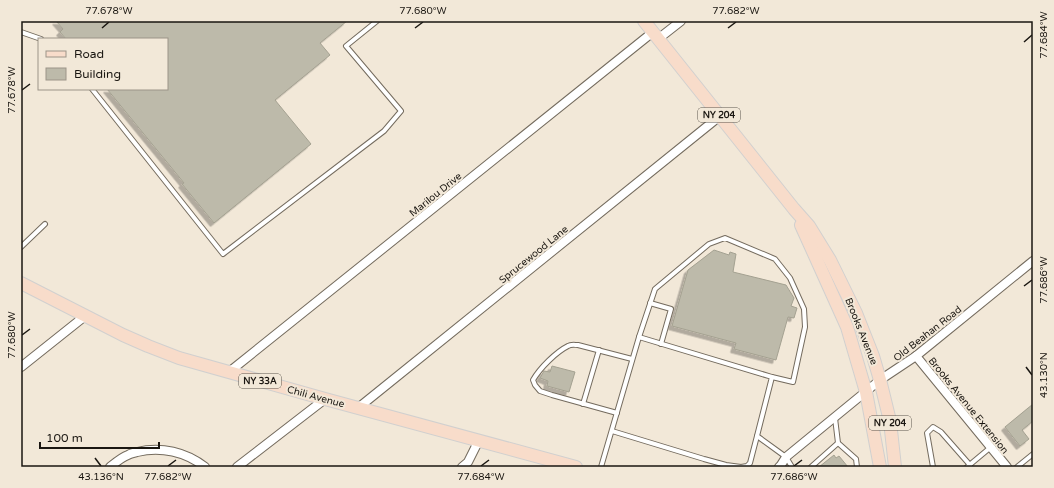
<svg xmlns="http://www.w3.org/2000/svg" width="1054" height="488" font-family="'Varela Round',sans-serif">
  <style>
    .building { fill: #bdbaaa; stroke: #a4a191; filter: url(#shadow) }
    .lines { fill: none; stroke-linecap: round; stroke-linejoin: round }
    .service-casing { stroke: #746b5e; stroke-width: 6 }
    .minor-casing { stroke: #746b5e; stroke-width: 10 }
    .primary-casing { stroke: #d1d0cf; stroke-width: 14 }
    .service { stroke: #fff; stroke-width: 4 }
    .minor { stroke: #fff; stroke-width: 8 }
    .primary { stroke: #f8dcca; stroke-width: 12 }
    .ticks { fill: none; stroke: #1a1611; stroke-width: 1.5 }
    .labels { text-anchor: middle; stroke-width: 4; stroke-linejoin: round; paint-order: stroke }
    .shield { fill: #f2e8d8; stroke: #5b554d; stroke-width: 1 }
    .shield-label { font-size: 9px; font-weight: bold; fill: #1a1611 }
    .street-label { font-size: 10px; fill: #1a1611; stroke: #f2e8d8 }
    .neatline { fill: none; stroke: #1a1611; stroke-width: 1.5 }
    .ticks-label { font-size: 10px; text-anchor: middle; fill: #1a1611 }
  </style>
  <defs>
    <filter id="shadow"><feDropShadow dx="-3.5" dy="3.5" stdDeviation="0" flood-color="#0004"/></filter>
  </defs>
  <rect width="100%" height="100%" fill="#f2e8d8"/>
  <g class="building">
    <path d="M56,21H347L320,43L330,55L275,100L311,144L214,223L182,184L184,183L107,89H167V39H66L60,32L63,29Z"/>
    <path d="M714,250L729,255L730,252L736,254L733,272L786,285L794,298L791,306L797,308L794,318L788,317L776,360L734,349L736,343L672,326L688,270Z"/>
    <path d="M552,366L575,372L569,392L547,386L548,381L540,378L544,371L550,372Z"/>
    <path d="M1033,404V421L1022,430L1029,439L1020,446L1005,427Z"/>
    <path d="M834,455L836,458L839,456L848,467H819Z"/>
  </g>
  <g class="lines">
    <g class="service-casing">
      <g id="service">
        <path d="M21,32L41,39"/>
        <path d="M92,89L223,254L384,131L401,111L346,46L377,21"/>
        <path d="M21,247L45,224"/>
        <path d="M650,303L671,309L661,344"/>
        <path d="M639,337L655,289L709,244L725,238L775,259L790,278L804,309L805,327L793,382L772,377"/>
        <path d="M583,404L599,350"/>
        <path d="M617,413L552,395L540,391L535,385L533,380C540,368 556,352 568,346C571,344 575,345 578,345L632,359"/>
        <path d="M835,418L838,443L856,459L857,467"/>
        <path d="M612,431L704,459L726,465L741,467L747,466L750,463L757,436"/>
        <path d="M601,467L639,337L772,377L757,436L786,457L792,467"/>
        <path d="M811,467L838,443"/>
        <path d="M933,467L927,433L933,427L941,432L970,465"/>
        <path d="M967,467L991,447"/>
        <path d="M1017,467L1033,454"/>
      </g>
    </g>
    <g class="minor-casing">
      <g id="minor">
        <path d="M658,39L681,21"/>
        <path d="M916,356L1007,467"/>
        <path d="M21,367L85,316"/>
        <path d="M229,372L653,32"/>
        <path d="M358,408L720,116"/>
        <path d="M110,467C115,463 122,457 128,455C131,453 134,453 137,452C161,446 186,452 205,467"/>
        <path d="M237,467L325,399"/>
        <path d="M462,467L468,462L479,440"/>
        <path d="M779,467L781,465L786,457L880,380L916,356L1033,261"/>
      </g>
    </g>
    <g class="primary-casing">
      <g id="primary">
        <path d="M644,21L794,209L809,226L830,260L856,313L873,356L880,380L890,421L895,467"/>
        <path d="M801,225L847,327L866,392L880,467"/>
        <path d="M21,283L123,335L148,346L179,358L325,399L576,467"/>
      </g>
    </g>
    <use href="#service" class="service"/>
    <use href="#minor" class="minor"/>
    <use href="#primary" class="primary"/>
  </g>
  <path class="ticks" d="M102,28L109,22M415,28L423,22M728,28L736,22M1024,42L1032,35M22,90L30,84M1024,286L1032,280M22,335L30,329M1026,367L1032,375M95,458L101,466M168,466L176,460M481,466L489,460M794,466L802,460"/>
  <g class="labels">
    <g class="shield">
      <rect x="698" y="108" width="42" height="14" rx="3"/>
      <rect x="239" y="374" width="42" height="14" rx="3"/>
      <rect x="869" y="416" width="42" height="14" rx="3"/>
    </g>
    <g class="shield-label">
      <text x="719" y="118">NY 204</text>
      <text x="260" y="384">NY 33A</text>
      <text x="890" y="426">NY 204</text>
    </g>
    <g class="street-label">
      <text transform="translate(435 194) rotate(-39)" y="4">Marilou Drive</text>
      <text transform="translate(533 254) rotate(-39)" y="4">Sprucewood Lane</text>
      <text transform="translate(862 331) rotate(68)" y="4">Brooks Avenue</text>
      <text transform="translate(927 333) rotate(-38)" y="4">Old Beahan Road</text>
      <text transform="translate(316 396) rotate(15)" y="4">Chili Avenue</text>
      <text transform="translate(969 405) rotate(51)" y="4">Brooks Avenue Extension</text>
    </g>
  </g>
  <rect width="1054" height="488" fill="none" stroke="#f2e8d8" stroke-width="44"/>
  <rect x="38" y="38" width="130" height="52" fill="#f2e8d8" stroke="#9c9488"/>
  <rect x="46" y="51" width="20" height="6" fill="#f8dcca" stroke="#9c9488"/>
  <text x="74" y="58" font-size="12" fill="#1a1611">Road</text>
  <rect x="46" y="68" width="20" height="12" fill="#bdbaaa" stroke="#9c9488"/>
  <text x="74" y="78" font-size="12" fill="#1a1611">Building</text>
  <path d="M40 442v6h119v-6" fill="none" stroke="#1a1611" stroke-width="2"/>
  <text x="46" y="442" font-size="12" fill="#1a1611" stroke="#f2e8d8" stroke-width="3" paint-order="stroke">100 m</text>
  <rect x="22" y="22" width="1010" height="444" class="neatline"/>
  <g class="ticks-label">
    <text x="109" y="14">77.678°W</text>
    <text x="423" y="14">77.680°W</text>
    <text x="736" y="14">77.682°W</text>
    <text transform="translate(1043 35) rotate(-90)" y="4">77.684°W</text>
    <text transform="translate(11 90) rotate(-90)" y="4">77.678°W</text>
    <text transform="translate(1043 280) rotate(-90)" y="4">77.686°W</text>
    <text transform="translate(11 335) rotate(-90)" y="4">77.680°W</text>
    <text transform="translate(1043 375) rotate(-90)" y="4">43.130°N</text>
    <text x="101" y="480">43.136°N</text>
    <text x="168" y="480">77.682°W</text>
    <text x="481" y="480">77.684°W</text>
    <text x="794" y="480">77.686°W</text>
  </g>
</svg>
